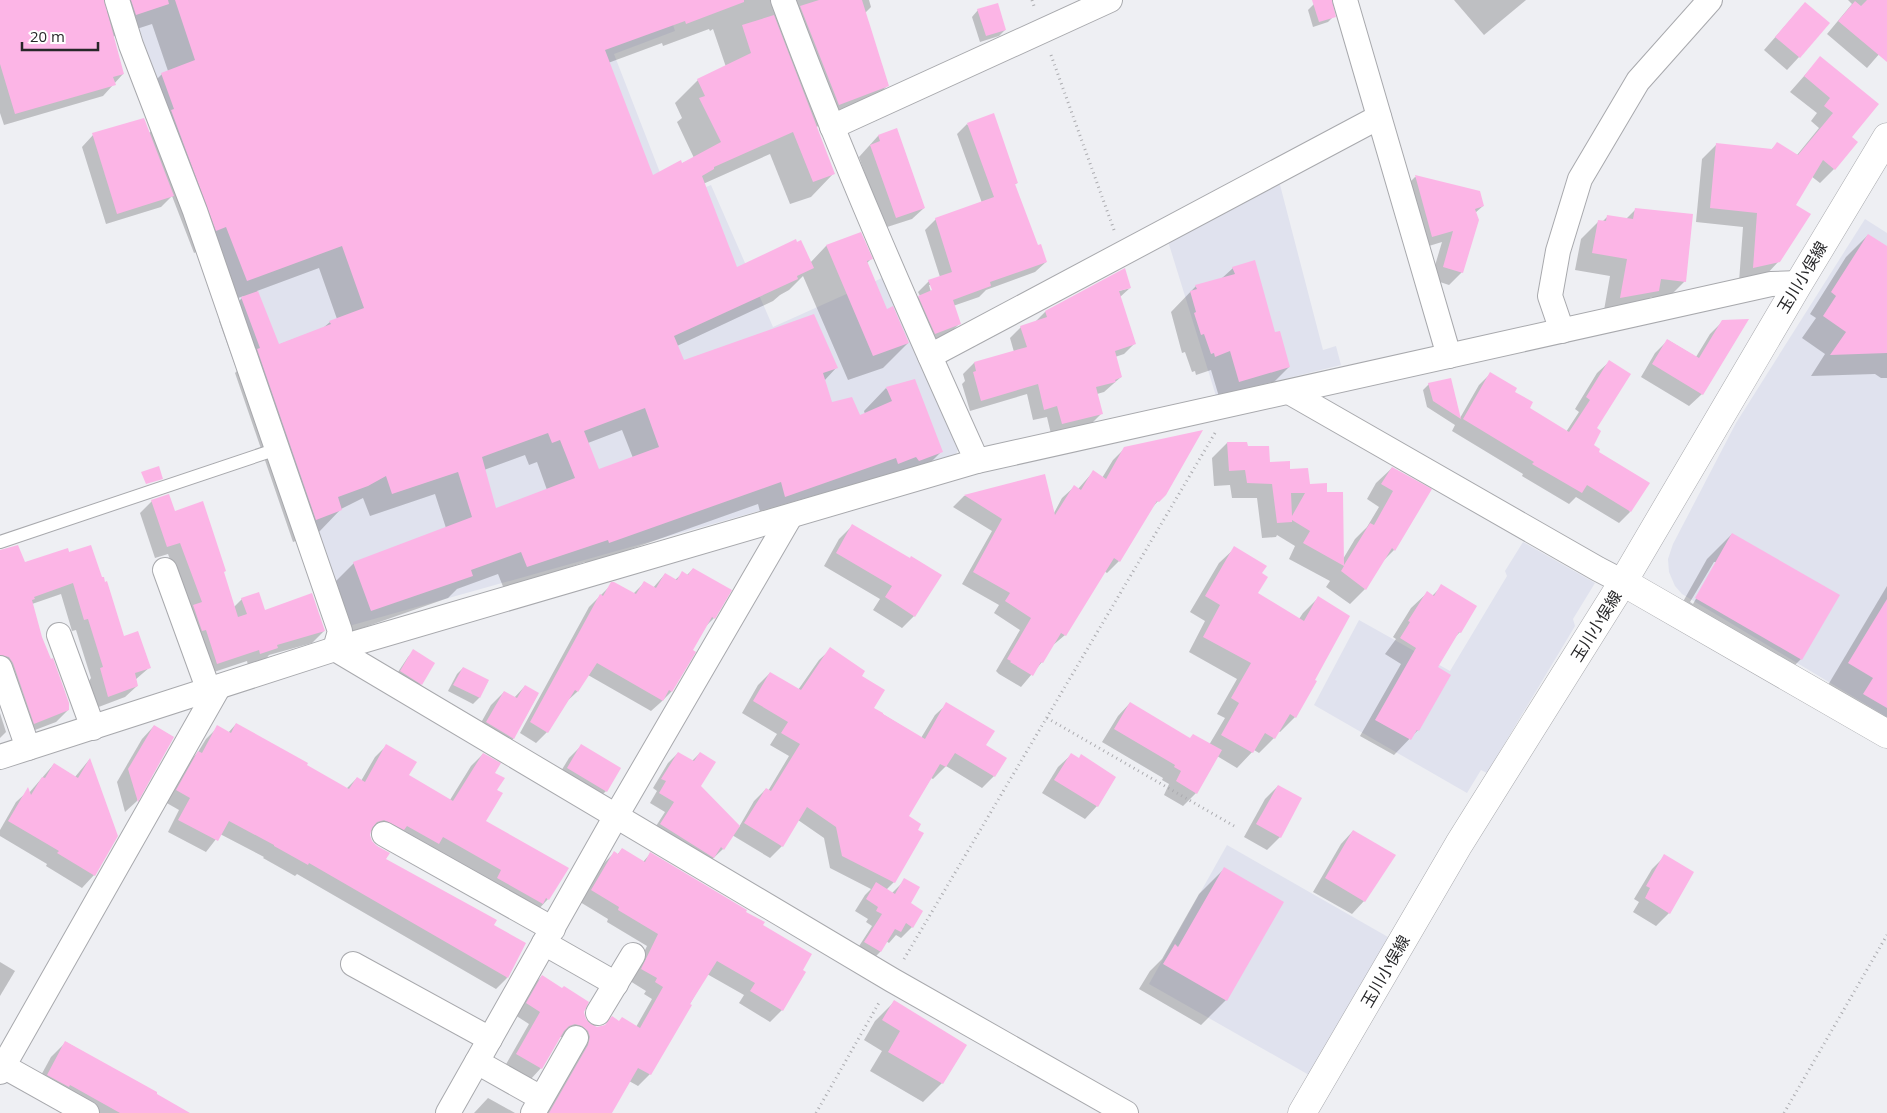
<svg xmlns="http://www.w3.org/2000/svg" width="1887" height="1113" font-family="'Open Sans','Noto Sans JP',sans-serif">
  <style>
    .built { fill: #e0e2ee }
    .shadow { fill: #0003; fill-rule: evenodd }
    .building { fill: #fcb5e6; fill-rule: evenodd }
    .lines { fill: none; stroke-linecap: round; stroke-linejoin: round }
    .lane-casing { stroke: #a8a9ad; stroke-width: 14 }
    .street-casing { stroke: #a8a9ad; stroke-width: 26 }
    .secondary-casing { stroke: #a8a9ad; stroke-width: 29 }
    .path { stroke: #acacb0; stroke-width: 3; stroke-dasharray: 1 4; stroke-linecap: butt }
    .lane { stroke: #fff; stroke-width: 12 }
    .street { stroke: #fff; stroke-width: 24 }
    .secondary { stroke: #fff; stroke-width: 28 }
    .labels { text-anchor: middle; stroke-width: 4; stroke-linejoin: round; paint-order: stroke }
    .street-label { font-size: 16px; fill: #272729; stroke: #fff }
  </style>
  <rect width="100%" height="100%" fill="#eeeff3"/>
  <g class="built">
    <path d="M129,0H665L675,31L614,54L671,201L711,185L773,327L882,278L960,446L955,456L349,626Z"/>
    <path d="M1279,181L1323,350L1336,346L1341,365L1216,396L1167,238Z"/>
    <path d="M1865,219L1887,233V717L1682,594L1675,586L1669,572L1668,559L1673,544L1736,423Z"/>
    <path d="M1523,542L1595,583L1573,619L1575,626L1487,773L1481,770L1467,793L1314,705L1359,620L1450,671L1507,576L1505,571Z"/>
    <path d="M1227,845L1388,937L1309,1075L1149,984Z"/>
  </g>
  <g class="shadow">
    <path d="M0,0H102L105,13L118,0H869L871,7L865,13L888,85L865,108L816,127L833,174L811,197L790,204L770,154L703,184L736,268L810,263L826,246L860,234L871,259L867,263L886,311L908,343L883,368L848,380L803,276L789,290L780,295L773,301L677,346L684,362L837,367L824,381L831,404L859,417L865,414L864,411L886,388L941,452L918,475L762,519L758,504L586,565L585,562L504,589L498,574L457,589L448,598L348,633L331,586L354,563L446,528L435,494L370,516L363,498L341,509L318,533L293,542L235,373L237,371L219,321L244,296L224,303L203,249L194,253L172,196L161,207L106,224L82,147L93,135L149,133L151,131L139,97L162,74L168,71L152,24L112,37L123,74L103,96L4,125L0,113ZM709,29L710,31L713,29L726,67L698,80L675,103L682,118L677,122L694,158L652,177L608,63L662,43L663,46ZM319,268L337,319L330,322L323,328L278,345L257,291ZM622,430L633,458L598,471L588,443ZM525,455L529,465L537,462L547,490L495,510L484,470Z"/>
    <path d="M1331,0L1334,16L1328,22L1313,27L1308,10L1314,4Z"/>
    <path d="M1454,0H1526L1484,35Z"/>
    <path d="M1848,0H1887V45L1867,68L1827,34L1852,4Z"/>
    <path d="M1805,3L1799,57L1787,70L1764,50Z"/>
    <path d="M978,10L1005,30L999,36L980,42L972,17Z"/>
    <path d="M1820,58L1850,137L1834,169L1820,183L1811,176L1794,205L1779,261L1765,276L1739,282L1743,227L1696,222L1702,159L1716,145L1771,150L1777,144L1797,155L1819,128L1811,121L1817,113L1790,92Z"/>
    <path d="M967,124L1017,183L1014,185L1037,247L1046,262L1035,272L986,290L979,297L953,306L959,324L949,334L924,344L908,307L920,296L918,292L929,281L940,277L925,230L936,219L982,203L957,134ZM929,285H931L935,295L932,296Z"/>
    <path d="M896,130L924,208L912,219L884,228L859,157L878,136Z"/>
    <path d="M1415,177L1479,192L1483,206L1475,213L1462,272L1449,285L1431,279L1442,242L1419,249L1403,189Z"/>
    <path d="M1636,209L1685,281L1667,299L1651,297L1640,308L1603,316L1610,276L1575,270L1581,239L1599,221L1602,222L1608,216L1626,219Z"/>
    <path d="M1868,235L1887,247V378H1881L1875,374L1811,376L1825,354L1802,338L1816,318L1810,314L1846,257Z"/>
    <path d="M1233,268L1274,334L1289,367L1270,386L1220,400L1211,370L1196,375L1195,371L1192,372L1185,352L1182,353L1171,312L1196,286L1221,279Z"/>
    <path d="M1130,288L1120,297L1135,343L1124,354L1115,357L1121,377L1104,392L1097,394L1101,414L1090,425L1051,434L1047,417L1033,420L1027,394L970,411L962,384L965,381L963,374L974,363L1014,352L1010,338L1021,327L1034,323L1045,312Z"/>
    <path d="M1723,321L1702,394L1689,406L1641,377L1655,353L1668,340L1696,357L1710,334Z"/>
    <path d="M1609,362L1592,446L1630,512L1619,523L1576,497L1569,504L1522,476L1523,474L1452,431L1455,425L1427,407L1423,390L1429,384L1460,418L1479,385L1491,373L1528,408L1566,432L1579,412L1575,409L1597,373Z"/>
    <path d="M1227,443L1247,447L1269,463L1289,470L1309,486L1326,494L1343,559L1355,539L1367,527L1379,507L1367,499L1376,483L1392,468L1430,490L1394,550L1382,562L1365,589L1350,604L1326,587L1330,581L1289,559L1295,546L1277,535L1276,537L1262,538L1257,498H1232L1230,485L1214,486L1212,458Z"/>
    <path d="M1125,448L1158,501L1150,510L1119,561L1107,573L1104,571L1065,635L1052,646L1042,662L1021,687L999,674L996,671L1020,630L994,613L999,605L962,584L992,531L953,507L964,496L1044,475L1054,513L1062,498L1074,487L1078,489L1093,472L1102,478L1113,460Z"/>
    <path d="M152,501L174,512L223,573L234,607L242,599L264,611L324,631L312,643L269,655L265,660L248,665L247,661L205,675L189,610L168,554L155,558L140,513Z"/>
    <path d="M852,526L914,616L902,628L873,610L880,599L824,566L839,539Z"/>
    <path d="M1732,534L1801,659L1776,684L1671,623L1707,559ZM1714,562H1717L1693,604L1690,602Z"/>
    <path d="M1235,548L1260,574L1256,593L1299,619L1303,613L1318,598L1295,717L1280,732L1278,731L1274,738L1259,753L1254,750L1237,768L1217,756L1196,793L1183,806L1164,795L1169,784L1162,780L1163,778L1102,742L1118,716L1130,703L1190,739L1209,745L1225,718L1217,714L1237,679L1189,652L1205,621L1190,612L1219,563Z"/>
    <path d="M67,549L123,637L150,667L135,680L137,686L125,697L96,708L89,681L91,678L76,630L72,631L61,594L32,604L41,637L68,710L56,722L22,735L0,672V551L24,564Z"/>
    <path d="M693,569L714,618L704,628L691,651L694,652L671,692L660,703L651,711L588,675L577,692L566,702L547,732L536,743L520,733L589,607L612,584L633,594L644,583L653,588L665,574L675,580L683,573L687,575Z"/>
    <path d="M1442,586L1460,632L1452,640L1436,667L1418,730L1394,755L1360,736L1401,664L1385,654L1396,639L1393,637L1411,608L1427,593L1432,596Z"/>
    <path d="M1887,586V743L1828,685Z"/>
    <path d="M831,649L861,676L873,708L921,738L935,715L947,704L984,745L994,776L982,788L946,766L933,779L931,778L907,817L916,830L922,834L894,882L886,890L892,893L905,880L912,927L901,938L896,935L889,943L886,941L880,952L869,963L854,954L872,926L866,922L868,919L855,911L865,895L871,889L830,868L824,838L798,820L782,846L770,858L732,835L723,849L704,867L651,834L665,812L650,803L657,791L653,788L668,763L678,753L692,761L700,753V786L739,827L754,801L766,789L768,791L789,756L770,745L777,734L742,713L758,685L770,673L798,690L819,660Z"/>
    <path d="M414,651L421,684L415,690L394,678L408,657Z"/>
    <path d="M463,668L488,681L479,698L473,704L448,691L457,674Z"/>
    <path d="M525,686L538,694L513,739L500,751L474,735L491,705L504,692L514,698Z"/>
    <path d="M0,713L6,732L0,738Z"/>
    <path d="M236,724L346,789L357,778L361,781L375,757L386,746L407,776L450,800L471,766L483,754L494,773L495,791L484,821L548,899L537,911L372,831L370,832L369,835L371,842L388,854L385,860L492,925L507,978L496,989L297,874L295,876L263,858L264,857L220,834L206,852L168,832L179,810L165,802L187,764L198,752L206,739L218,727L228,733Z"/>
    <path d="M154,726L173,737L137,801L125,812L117,782L142,739Z"/>
    <path d="M582,745L606,791L593,804L555,781L569,758Z"/>
    <path d="M1071,755L1097,806L1085,819L1042,793L1058,767Z"/>
    <path d="M89,760L117,836L94,875L82,888L46,866L47,864L0,836V830L16,802L28,791L29,793L54,764L75,777Z"/>
    <path d="M1278,786L1280,837L1267,850L1244,837L1265,799Z"/>
    <path d="M1353,831L1364,901L1352,914L1313,892L1341,844Z"/>
    <path d="M622,849L643,862L650,854L744,912L762,925L782,1010L770,1022L739,1003L744,995L707,974L650,1074L638,1086L629,1081L610,1113H545L570,1037H559L541,1068L530,1080L505,1066L529,1024L515,1015L530,988L542,976L583,1012L585,1020L590,1026L597,1028L618,1022L636,1027L652,999L644,994L646,991L630,981L647,946L607,922L608,919L580,902L602,865L614,853L617,855Z"/>
    <path d="M1665,856L1692,872L1669,913L1656,926L1633,912L1639,902L1634,899L1652,869Z"/>
    <path d="M1224,869L1226,1000L1201,1025L1139,989L1150,971L1162,959L1199,894Z"/>
    <path d="M0,962L15,971L0,996Z"/>
    <path d="M894,1002L942,1083L923,1102L870,1071L882,1051L864,1040L875,1021Z"/>
    <path d="M66,1042L188,1113H74L33,1090L51,1057Z"/>
    <path d="M488,1098L515,1113H474Z"/>
  </g>
  <g class="building">
    <path d="M0,0H104L124,74L113,77L116,85L15,114L0,64Z"/>
    <path d="M131,0H168L169,4L136,15Z"/>
    <path d="M175,0H744V2L686,24L685,21L605,50L653,175L681,160L682,163L721,142L699,98L705,96L697,79L751,53L742,25L774,15L835,174L813,182L793,132L714,167V169L702,176L737,267L796,239L797,242L801,240L814,268L797,276L798,279L674,336L684,360L814,314L838,368L823,373L832,402L852,397L860,415L892,401L886,387L915,379L943,452L919,461L916,457L898,464L896,458L785,497L781,482L609,543L608,540L527,567L521,552L471,570L473,576L371,611L353,562L472,517L458,472L392,494L386,476L368,486L338,497L342,510L316,520L257,349L260,348L241,297L258,291L279,344L331,324L329,321L364,308L342,246L247,281L226,227L216,231L171,110L174,109L161,73L195,60ZM645,408L659,447L599,469L584,431ZM548,433L552,443L560,440L575,478L496,508L482,457Z"/>
    <path d="M819,0H862L889,86L839,105L800,6Z"/>
    <path d="M1312,0H1332L1336,17L1319,22Z"/>
    <path d="M1867,0H1887V62L1838,21L1855,1L1861,6Z"/>
    <path d="M1805,2L1830,23L1800,58L1775,37Z"/>
    <path d="M998,3L1006,30L986,36L977,9Z"/>
    <path d="M1820,56L1879,104L1852,137L1858,142L1835,170L1823,160L1796,205L1811,214L1780,262L1753,268L1757,213L1710,208L1716,143L1772,149L1777,142L1798,155L1833,113L1824,106L1830,98L1804,76Z"/>
    <path d="M994,113L1018,183L1015,184L1038,245L1041,244L1047,262L990,282L991,286L953,300L961,324L935,334L918,296L932,290L928,280L952,272L935,218L994,197L967,123Z"/>
    <path d="M144,118L174,196L117,214L92,133Z"/>
    <path d="M897,128L925,208L896,218L870,145L880,141L878,135Z"/>
    <path d="M1415,175L1480,191L1484,206L1475,209L1479,220L1463,273L1443,267L1453,231L1432,237Z"/>
    <path d="M1635,208L1693,214L1686,282L1661,279L1659,291L1620,298L1627,259L1592,253L1598,220L1606,221L1607,215L1633,219Z"/>
    <path d="M861,232L873,259L867,261L887,309L893,306L909,343L873,356L826,245Z"/>
    <path d="M1868,234L1887,246V353L1830,355L1846,332L1823,316L1836,296L1831,292Z"/>
    <path d="M1255,260L1275,332L1280,331L1290,367L1239,382L1230,351L1215,357L1214,353L1211,354L1204,334L1201,335L1194,313L1196,312L1190,291L1197,289L1195,285L1235,274L1232,267Z"/>
    <path d="M1125,268L1131,288L1119,291L1136,344L1115,351L1122,377L1115,380L1116,382L1096,387L1103,414L1062,424L1057,406L1044,410L1038,384L981,401L973,372L976,371L974,362L1027,347L1020,326L1047,317L1045,311Z"/>
    <path d="M1749,319L1703,395L1652,364L1667,339L1699,358L1722,320Z"/>
    <path d="M1609,360L1631,374L1597,428L1601,431L1594,445L1600,449L1599,452L1650,483L1631,512L1587,485L1582,493L1532,464L1534,462L1463,419L1490,372L1517,388L1515,392L1533,402L1530,408L1569,432L1590,400L1586,397Z"/>
    <path d="M1451,378L1461,419L1433,401L1428,383Z"/>
    <path d="M1203,430L1166,495L1159,502L1157,501L1120,562L1114,558L1066,636L1061,633L1043,663L1041,662L1033,676L1010,662L1011,661L1007,659L1031,618L1005,601L1010,593L973,572L1002,519L964,495L1045,474L1055,515L1074,485L1081,490L1093,470L1106,479L1124,447Z"/>
    <path d="M1227,442H1247L1248,446H1269L1270,462L1290,461V469L1308,468L1310,484L1327,483V492H1343L1344,565L1370,523L1374,525L1393,491L1381,484L1392,467L1432,489L1395,551L1392,548L1366,590L1341,571L1344,566L1303,543L1310,531L1292,520V522L1277,523L1272,484L1247,483L1245,470L1229,471ZM1291,493H1305L1292,516Z"/>
    <path d="M159,466L163,479L146,484L141,472Z"/>
    <path d="M169,494L175,511L203,501L226,571L224,572L238,617L247,614L241,598L259,592L265,610L312,593L325,631L277,645L278,648L260,654L259,650L217,664L206,630L202,631L193,605L202,602L180,543L167,547L151,500Z"/>
    <path d="M852,524L910,558L911,556L942,575L915,617L885,597L892,586L836,553Z"/>
    <path d="M1732,533L1840,595L1802,660L1695,598Z"/>
    <path d="M18,545L25,562L68,548L69,552L91,545L102,577H104L105,582L107,581L124,636L138,631L151,668L135,673L138,686L108,697L100,668L103,667L88,619L84,620L73,583L34,597L35,599L32,600L42,637L51,659L53,658L69,703V710L34,724L13,663L9,657L0,655V550Z"/>
    <path d="M1234,546L1267,566L1262,573L1268,577L1258,593L1304,621L1318,596L1350,616L1315,680L1317,681L1296,718L1290,714L1275,739L1265,733L1253,753L1221,735L1239,703L1231,698L1251,663L1203,637L1220,605L1205,596Z"/>
    <path d="M693,568L732,590L715,619L712,617L693,650L696,652L672,692L669,690L663,701L597,663L578,692L575,690L548,733L530,722L600,594L603,596L611,582H614L636,594L644,581L656,588L665,573L677,580L682,571L688,575Z"/>
    <path d="M1441,584L1477,606L1461,633L1459,632L1438,667L1451,675L1419,731L1417,730L1411,740L1375,720L1416,648L1400,638L1410,622L1408,621L1427,591L1434,596Z"/>
    <path d="M1887,599V708L1863,694L1873,678L1848,663Z"/>
    <path d="M830,647L865,671L862,676L885,690L874,708L883,713V714L925,739L946,702L995,731L986,745L1007,758L995,777L955,753L946,767L940,764L909,816L921,824L918,830L924,833L895,883L842,856L836,827L807,807L783,847L744,823L766,788L771,791L800,744L781,733L788,722L753,701L770,672L801,690Z"/>
    <path d="M413,649L435,663L422,685L400,671Z"/>
    <path d="M463,667L489,680L480,698L453,685Z"/>
    <path d="M525,685L539,693L514,739L486,722L504,691L517,698Z"/>
    <path d="M1130,702L1190,738L1193,734L1222,750L1197,794L1176,781L1181,771L1174,767L1175,765L1114,729Z"/>
    <path d="M236,723L308,763L307,765L349,789L357,777L365,782L386,744L417,762L409,775L453,801L483,753L501,763L495,773L505,778L497,790L503,793L486,821L569,868L549,900L546,898L543,904L497,878L501,870L443,837L439,844L407,826L404,830L384,820L377,822L372,828L370,835L372,841L377,846L390,853L386,859L497,920L494,925L526,943L508,978L309,863L308,865L274,846V845L229,821L218,841L178,820L190,798L176,790L198,751L202,753L217,725L231,733Z"/>
    <path d="M154,725L174,737L138,802L128,769Z"/>
    <path d="M581,744L621,768L607,792L567,768Z"/>
    <path d="M678,752L694,761L700,752L716,762L701,786L740,826L724,850L721,847L714,858L660,824L674,802L659,793L666,781L661,779Z"/>
    <path d="M1071,753L1079,758L1081,754L1116,777L1098,807L1054,780Z"/>
    <path d="M90,758L118,836L95,876L57,853L59,851L8,821L28,787L31,795L42,777L45,778L54,763L78,778Z"/>
    <path d="M1278,785L1302,798L1281,838L1256,824Z"/>
    <path d="M1353,830L1396,855L1365,902L1325,878Z"/>
    <path d="M622,848L645,862L650,852L747,910L746,912L765,922L763,925L812,954L803,970L806,972L783,1011L750,991L755,983L717,961L690,1004L692,1005L651,1075L638,1068L612,1113H549L588,1045L590,1037L588,1031L582,1026L575,1024L569,1026L564,1031L542,1069L516,1054L540,1012L526,1003L542,975L562,988L564,986L589,1002L584,1012L586,1019L591,1024L597,1027L605,1025L612,1016L619,1021L622,1017L640,1028L663,987L655,982L657,978L641,969L658,934L618,910L619,907L591,890L614,851L618,854Z"/>
    <path d="M1664,854L1694,872L1670,914L1645,898L1650,888L1646,886Z"/>
    <path d="M1224,867L1284,902L1227,1001L1163,964L1175,944L1178,947Z"/>
    <path d="M904,878L920,887L911,903L923,911L913,928L906,923L901,932L895,929L881,952L864,942L882,914L876,911L878,907L866,899L876,882L895,894Z"/>
    <path d="M894,1000L967,1045L943,1084L888,1052L900,1031L882,1020Z"/>
    <path d="M65,1041L157,1092V1094L190,1113H120L70,1085L69,1087L47,1075Z"/>
  </g>
  <g class="lines">
    <g class="lane-casing">
      <path id="lane" d="M0,542L277,449"/>
    </g>
    <g class="street-casing">
      <g id="street">
        <path d="M117,0L131,45L195,211L340,631L335,649"/>
        <path d="M783,0C841,156 908,309 977,461"/>
        <path d="M1345,0L1449,356"/>
        <path d="M832,127L1110,0"/>
        <path d="M1562,331L1550,296L1558,251L1580,179L1638,81L1710,0"/>
        <path d="M930,356L1379,117"/>
        <path d="M1289,392L1598,569L1623,582"/>
        <path d="M165,570L209,691"/>
        <path d="M59,635L93,728"/>
        <path d="M335,649L892,980L1126,1113"/>
        <path d="M0,668L28,748"/>
        <path d="M0,757L335,649L977,461L1771,284L1799,283"/>
        <path d="M384,834L553,929"/>
        <path d="M544,943L616,984"/>
        <path d="M353,964L490,1039"/>
        <path d="M598,1013L633,955"/>
        <path d="M477,1062L541,1098"/>
        <path d="M3,1066L87,1113"/>
        <path d="M0,1072L218,688"/>
        <path d="M448,1113L616,816L790,517"/>
        <path d="M533,1113L576,1038"/>
      </g>
    </g>
    <g class="secondary-casing">
      <g id="secondary">
        <path d="M1623,582L1887,734"/>
        <path d="M1302,1113L1459,844L1623,582L1799,283L1887,137"/>
      </g>
    </g>
    <g class="path">
      <path d="M1032,0L1035,9"/>
      <path d="M1051,55L1114,230"/>
      <path d="M1047,718L1234,826"/>
      <path d="M904,959L1215,433"/>
      <path d="M816,1113L880,1001"/>
      <path d="M1784,1113L1887,935"/>
    </g>
    <use href="#lane" class="lane"/>
    <use href="#street" class="street"/>
    <use href="#secondary" class="secondary"/>
  </g>
  <g class="labels">
    <g class="street-label">
      <text transform="translate(1802 277) rotate(-59)" y="6">玉川小俣線</text>
      <text transform="translate(1596 626) rotate(-58)" y="6">玉川小俣線</text>
      <text transform="translate(1385 971) rotate(-60)" y="6">玉川小俣線</text>
    </g>
  </g>
  <path d="M22 42v8h76v-8" fill="none" stroke="#272729" stroke-width="2.5"/>
  <text x="30" y="42" font-size="15" fill="#272729" stroke="#ffffff" stroke-width="4" paint-order="stroke">20 m</text>
</svg>
